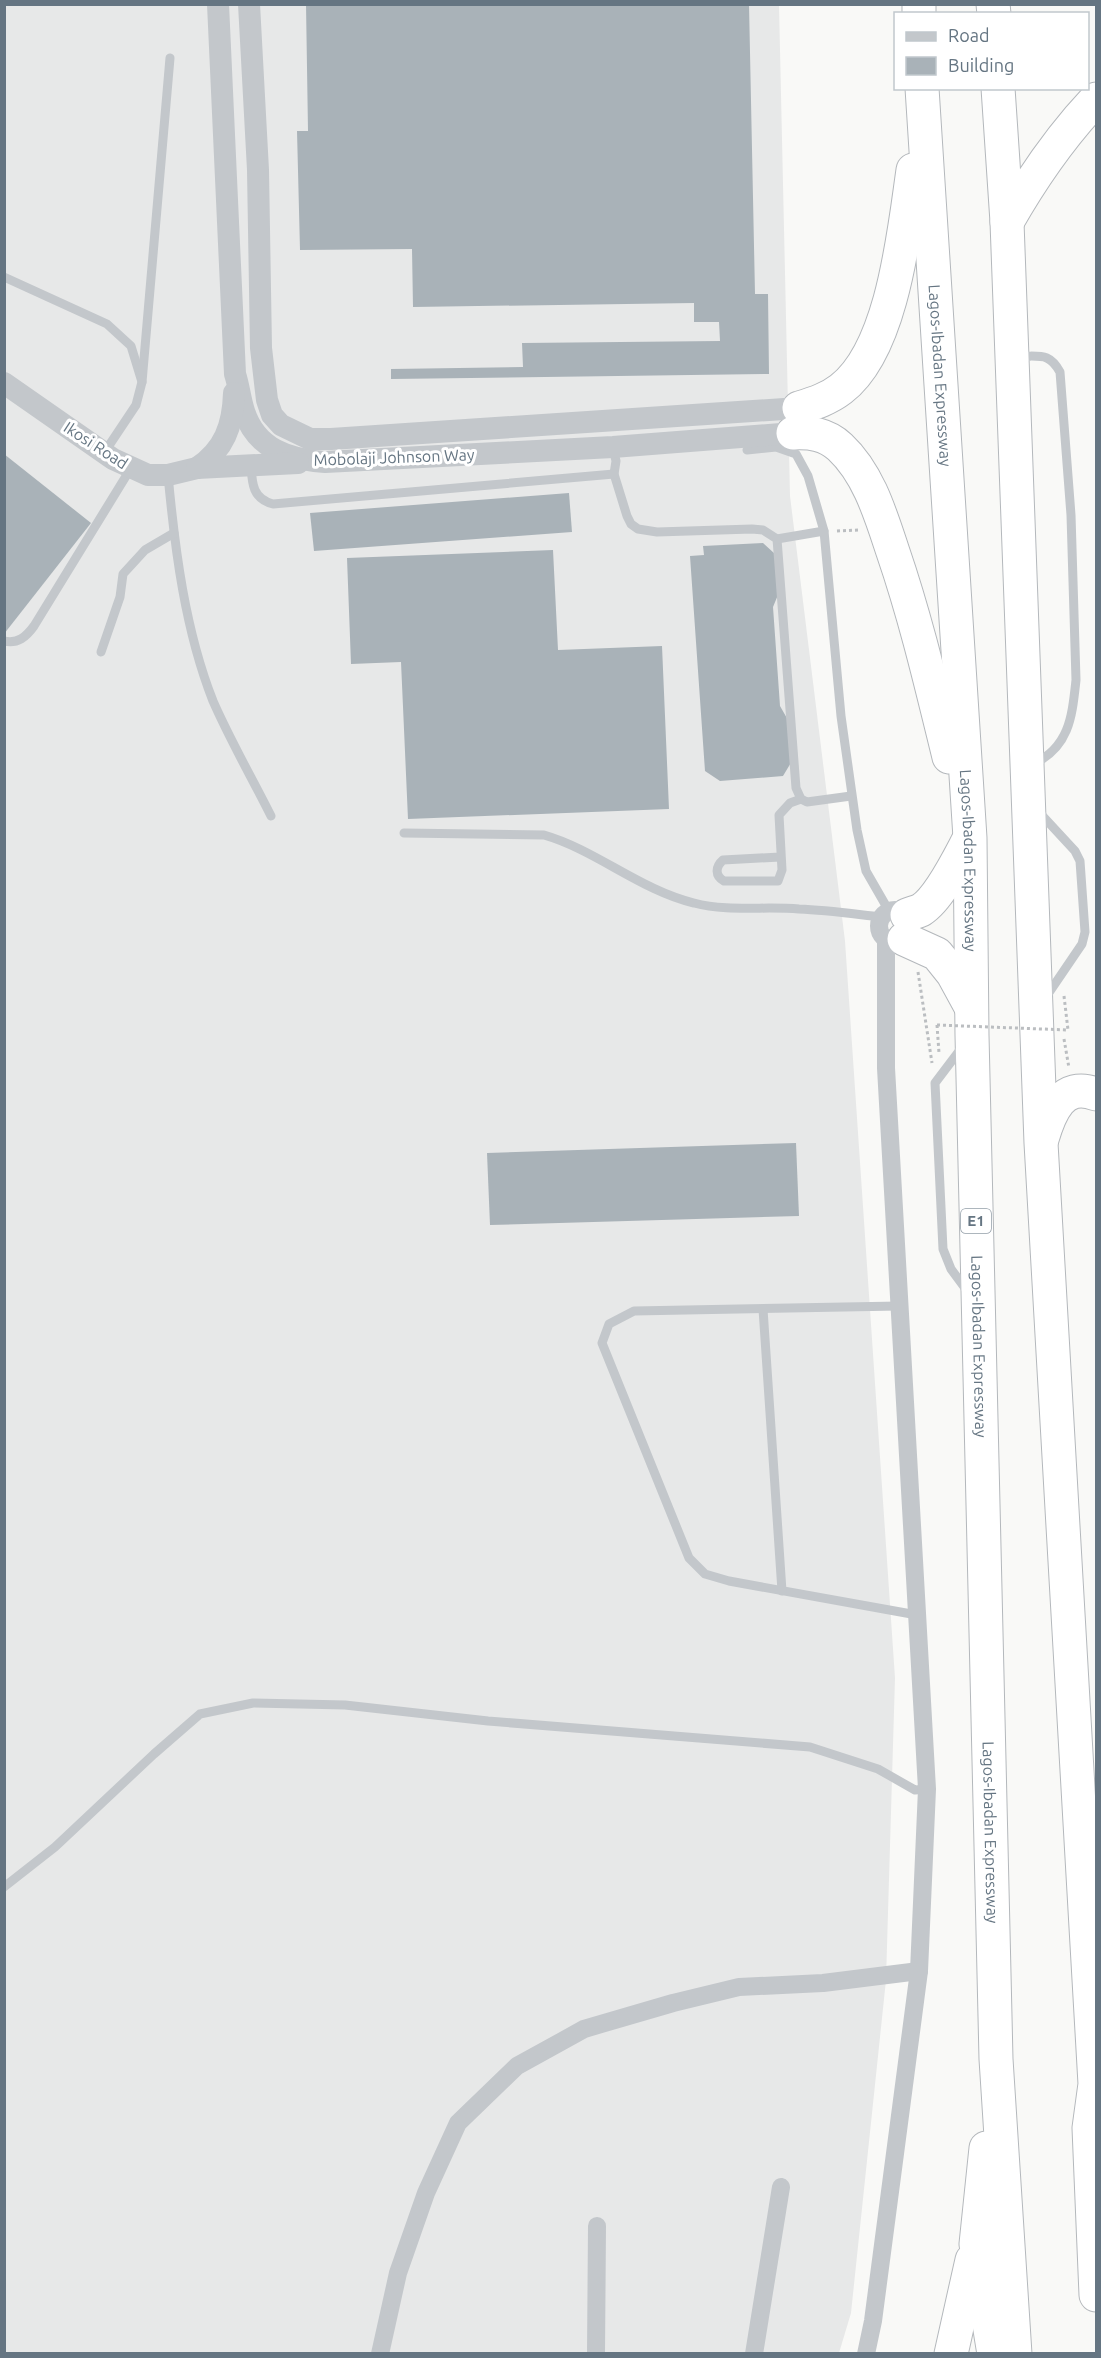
<svg xmlns="http://www.w3.org/2000/svg" width="1101" height="2358" font-family="Ubuntu,sans-serif">
  <style>
    .built { fill: #e7e8e8 }
    .building { fill: #a9b2b8 }
    .lines { fill: none; stroke-linecap: round; stroke-linejoin: round }
    .motorway-casing { stroke: #b4b8bc; stroke-width: 35 }
    .path { stroke: #bbbec1; stroke-width: 3; stroke-dasharray: 3 3; stroke-linecap: butt }
    .service { stroke: #c3c7cb; stroke-width: 9 }
    .minor { stroke: #c3c7cb; stroke-width: 18 }
    .tertiary { stroke: #c3c7cb; stroke-width: 22 }
    .motorway { stroke: #fff; stroke-width: 33 }
    .path-bridge { stroke: #bbbec1; stroke-width: 3; stroke-dasharray: 3 3; stroke-linecap: butt }
    .labels { text-anchor: middle; stroke-width: 6; stroke-linejoin: round; paint-order: stroke }
    .shield { fill: #fff; stroke: #939ea8; stroke-width: 1.5 }
    .shield-label { font-size: 15px; font-weight: bold; fill: #657582 }
    .street-label { font-size: 16px; fill: #657582; stroke: #fff }
  </style>
  <rect width="100%" height="100%" fill="#f9f9f7"/>
  <path class="built" d="M5,5H779L790,496L845,941L895,1678L886,1980L851,2313L839,2353L5,2354Z"/>
  <g class="building">
    <path d="M306,4H749L755,294H768L769,374L391,379V369L523,367L522,343L720,341L719,322H694V303L413,307L412,249L300,250L297,131H308Z"/>
    <path d="M4,454L91,523L4,634Z"/>
    <path d="M569,493L572,532L314,551L310,513Z"/>
    <path d="M763,543L775,554L780,590L773,607L780,706L788,720L792,761L783,776L720,781L705,771L690,556L704,555L703,546Z"/>
    <path d="M553,550L558,650L662,646L669,809L408,819L401,662L351,664L347,558Z"/>
    <path d="M796,1143L799,1216L490,1225L487,1153Z"/>
  </g>
  <g class="lines">
    <g class="motorway-casing">
      <g id="motorway">
        <path d="M919,4V14"/>
        <path d="M993,4L994,14"/>
        <path id="s1" d="M922,88L970,838L972,1035L996,2059L1015,2354"/>
        <path d="M998,88L1007,222L1041,1143L1095,2084L1089,2128L1096,2295"/>
        <path d="M1007,222C1032,178 1062,135 1096,99"/>
        <path d="M799,408C815,403 828,399 841,389C893,349 904,232 913,170"/>
        <path d="M793,433C810,432 826,434 840,447C869,474 881,516 893,552C916,619 932,688 949,757"/>
        <path d="M907,915C912,913 917,912 921,910C939,899 958,860 968,841"/>
        <path d="M904,939L937,954L953,974L971,1007"/>
        <path d="M1042,1139C1050,1112 1062,1081 1096,1094"/>
        <path d="M986,2148L976,2244L994,2354"/>
        <path d="M951,2354L972,2260"/>
      </g>
    </g>
    <g class="path">
      <path d="M837,531L858,530"/>
      <path d="M918,972L932,1063"/>
      <path d="M1064,996L1068,1030"/>
      <path d="M937,1025L939,1053"/>
      <path d="M1064,1039L1069,1068"/>
    </g>
    <g class="service">
      <path d="M4,277L107,324L131,346L142,382L136,405L104,453"/>
      <path d="M1019,356C1040,357 1049,352 1060,372L1071,515L1076,680C1072,716 1070,746 1034,764"/>
      <path d="M142,382L170,58"/>
      <path d="M613,447L616,461L614,474L627,516L631,524L638,529L657,532L752,529L763,530L777,539L796,788L801,799L807,802L851,796"/>
      <path d="M747,450L776,447L796,454L808,476L824,531L841,716L857,830L866,871L889,911"/>
      <path d="M251,466C252,484 253,499 273,504L614,474"/>
      <path d="M168,475C175,550 185,630 213,701C230,740 252,778 271,816"/>
      <path d="M777,539L824,531"/>
      <path d="M4,641C18,644 26,637 34,626L131,468"/>
      <path d="M101,652L120,597L123,574L145,550L174,533"/>
      <path d="M1038,811L1075,851L1080,861L1085,932L1082,944L1046,997"/>
      <path d="M404,833L544,835C596,850 640,890 694,903C728,912 764,906 799,909C827,910 854,914 881,917"/>
      <path d="M780,857L723,860C715,867 715,876 724,881H778L782,870L779,815L790,803L801,799"/>
      <path d="M963,1046L935,1083L943,1249L951,1269L968,1292"/>
      <path d="M899,1306L634,1311L609,1324L602,1343L689,1558L705,1574L729,1581L917,1615"/>
      <path d="M763,1309L782,1591"/>
      <path d="M4,1887L55,1847L154,1754L200,1714L253,1703L345,1705L488,1721L810,1747L878,1769L915,1790L927,1789"/>
    </g>
    <g class="minor">
      <circle cx="895" cy="926" r="16"/>
      <path d="M380,2354L398,2273L426,2193L458,2123L517,2066L584,2029L673,2003L739,1987L823,1983L919,1971"/>
      <path d="M596,2354L597,2226"/>
      <path d="M754,2354L781,2187"/>
      <path d="M866,2354L873,2321L919,1971L927,1789L886,1068V939"/>
    </g>
    <g class="tertiary">
      <path d="M218,4L235,374C239,386 240,399 244,411C256,449 289,460 325,462L613,447L793,433"/>
      <path d="M249,4L258,170L261,348L267,400L272,415L281,425L310,439H331L799,408"/>
      <path d="M4,383L113,459L148,475H168L197,468L298,463"/>
      <path d="M197,468C224,450 233,426 234,393"/>
    </g>
    <use href="#motorway" class="motorway"/>
    <path class="path-bridge" d="M937,1025L1068,1030"/>
  </g>
  <g class="labels">
    <rect class="shield" x="961" y="1209" width="30" height="24" rx="4.5"/>
    <g class="shield-label">
      <text x="976" y="1226">E1</text>
    </g>
    <g class="street-label">
      <text dy="6" stroke="none"><textPath href="#s1" startOffset="288">Lagos-Ibadan Expressway</textPath></text>
      <text transform="translate(96 445) rotate(33)" y="6">Ikosi Road</text>
      <text transform="translate(394 457) rotate(-2)" y="6">Mobolaji Johnson Way</text>
      <text dy="6" stroke="none"><textPath href="#s1" startOffset="774">Lagos-Ibadan Expressway</textPath></text>
      <text dy="6" stroke="none"><textPath href="#s1" startOffset="1260">Lagos-Ibadan Expressway</textPath></text>
      <text dy="6" stroke="none"><textPath href="#s1" startOffset="1746">Lagos-Ibadan Expressway</textPath></text>
    </g>
  </g>
  <rect width="1101" height="2358" fill="none" stroke="#657582" stroke-width="12"/>
  <rect x="894" y="12" width="195" height="78" fill="#ffffff" stroke="#c1c8cd" stroke-width="1.5"/>
  <rect x="906" y="32" width="30" height="9" fill="#c3c7cb" stroke="#c1c8cd" stroke-width="1.5"/>
  <text x="948" y="42" font-size="18" fill="#657582">Road</text>
  <rect x="906" y="57" width="30" height="18" fill="#a9b2b8" stroke="#c1c8cd" stroke-width="1.5"/>
  <text x="948" y="72" font-size="18" fill="#657582">Building</text>
</svg>
